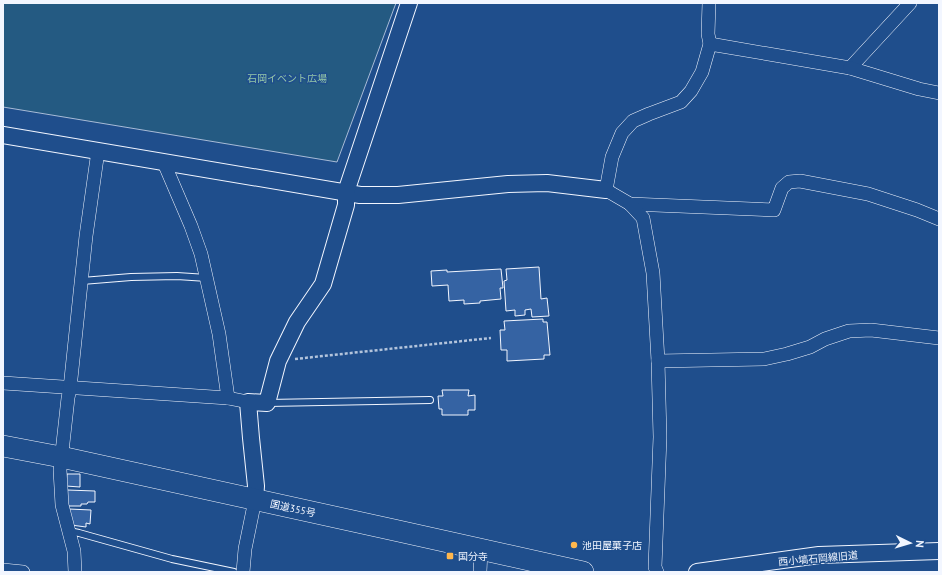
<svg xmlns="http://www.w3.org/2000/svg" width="942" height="575" font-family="'PT Sans','Noto Sans JP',sans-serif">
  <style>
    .green { fill: #245a82; stroke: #a8bbd7 }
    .building { fill: #3563a3; stroke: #f2f6ff }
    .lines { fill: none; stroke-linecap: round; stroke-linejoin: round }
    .service-casing { stroke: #f2f6ff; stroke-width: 8 }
    .minor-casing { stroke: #f2f6ff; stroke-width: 14 }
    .tertiary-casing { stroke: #f2f6ff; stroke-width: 18 }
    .trunk-casing { stroke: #f2f6ff; stroke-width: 22 }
    .path { stroke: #b3c4dc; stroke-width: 2.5; stroke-dasharray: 3 2; stroke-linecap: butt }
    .service { stroke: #1f4e8c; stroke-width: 6 }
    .minor { stroke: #1f4e8c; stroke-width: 13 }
    .tertiary { stroke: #1f4e8c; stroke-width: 16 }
    .trunk { stroke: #1f4e8c; stroke-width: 21 }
    .poi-dot { fill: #ffb74d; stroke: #1f4e8c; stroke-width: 1.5 }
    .labels { text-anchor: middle; stroke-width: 3; stroke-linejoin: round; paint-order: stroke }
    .park-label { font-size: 10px; fill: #97c8a6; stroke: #1f4e8c }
    .street-label { font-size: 10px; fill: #f2f6ff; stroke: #1f4e8c }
    .poi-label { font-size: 10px; fill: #f2f6ff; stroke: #1f4e8c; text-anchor: start }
  </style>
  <rect width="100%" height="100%" fill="#1f4e8c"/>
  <path class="green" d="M3,3H396L337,162L3,107Z"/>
  <g class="building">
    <path d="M539,267L541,299L547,298L549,316L532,317L531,309L525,310V315L515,316V310L506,311L504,281L507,280L506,269Z"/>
    <path d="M501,269L503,288H500L501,299L480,301V303L464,304V300L449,301L448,285L432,286L431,271L447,270V272Z"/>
    <path d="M543,319V322H547L550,355H544V359L507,361V350H501L500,330H505L504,321Z"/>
    <path d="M442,390H469L468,396L475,395V410H468V415H442V409H439L438,396H443Z"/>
    <path d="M67,474H80V487L66,486Z"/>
    <path d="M67,490L95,491V502H88L87,504H81V506H67Z"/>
    <path d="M69,509L91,510L90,524L86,523V527L71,525Z"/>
  </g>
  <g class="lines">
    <g class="service-casing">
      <g id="service">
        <path d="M82,281L131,277L177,276L207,278"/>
        <path d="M268,403L430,400"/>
        <path d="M69,531L79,533L172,559L234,572"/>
      </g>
    </g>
    <g class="minor-casing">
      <g id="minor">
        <path d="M709,3L708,34L710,44"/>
        <path d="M910,3L850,68L710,44L702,72L691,91L681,102L649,114L633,121L622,133L612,157L606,190L630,204L774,210L782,188L789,182L800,181L868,194L917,210L939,219"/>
        <path d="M850,68L919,89L939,93"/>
        <path d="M164,163L191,226L201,254L219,334L228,398"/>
        <path d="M630,204L643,218L653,273L658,361L660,437L655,567L657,572"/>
        <path d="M658,361L764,359L787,354L810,347L825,339L849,331L871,330L939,338"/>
        <path d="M3,383L228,398L248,402"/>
        <path d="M3,570L23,572"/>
        <path d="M75,572L74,551L62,505L60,470L68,398L70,388L86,236L98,151"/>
        <path d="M243,572L245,549L255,500"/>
        <path d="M480,572L481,549"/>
      </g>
    </g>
    <g class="tertiary-casing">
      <g id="tertiary">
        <path d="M3,135L360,195H398L508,184L547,183L606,190"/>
        <path d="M255,500L256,486L251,438L248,402L267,403L278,361L297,322L323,284L346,205V192L409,3"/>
        <path d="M697,572L819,555L939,551"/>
      </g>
    </g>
    <g class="trunk-casing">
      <path id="trunk" d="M3,446L61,457L394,530L583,572"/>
    </g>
    <path class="path" d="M295,359L491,338"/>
    <use href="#service" class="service"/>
    <use href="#minor" class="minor"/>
    <use href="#tertiary" class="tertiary"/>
    <use href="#trunk" class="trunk"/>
  </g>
  <g class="poi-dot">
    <circle cx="574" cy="545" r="4"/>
    <rect x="446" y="552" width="8" height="8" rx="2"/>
  </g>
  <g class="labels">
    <g class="park-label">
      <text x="287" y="82">石岡イベント広場</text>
    </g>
    <g class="street-label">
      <text transform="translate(293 508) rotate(12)" y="4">国道355号</text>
      <text transform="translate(818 558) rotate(-5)" y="4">西小塙石岡線旧道</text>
    </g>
    <g class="poi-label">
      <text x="582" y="549">池田屋菓子店</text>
      <text x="458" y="560">国分寺</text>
    </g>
  </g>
  <rect width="942" height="575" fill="none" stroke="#f2f6ff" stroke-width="8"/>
  <g transform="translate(910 543) rotate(95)" stroke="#1f4e8c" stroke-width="3" paint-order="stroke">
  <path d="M0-3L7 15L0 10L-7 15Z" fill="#f2f6ff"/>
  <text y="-6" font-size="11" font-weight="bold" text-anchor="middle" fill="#f2f6ff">N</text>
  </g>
</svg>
